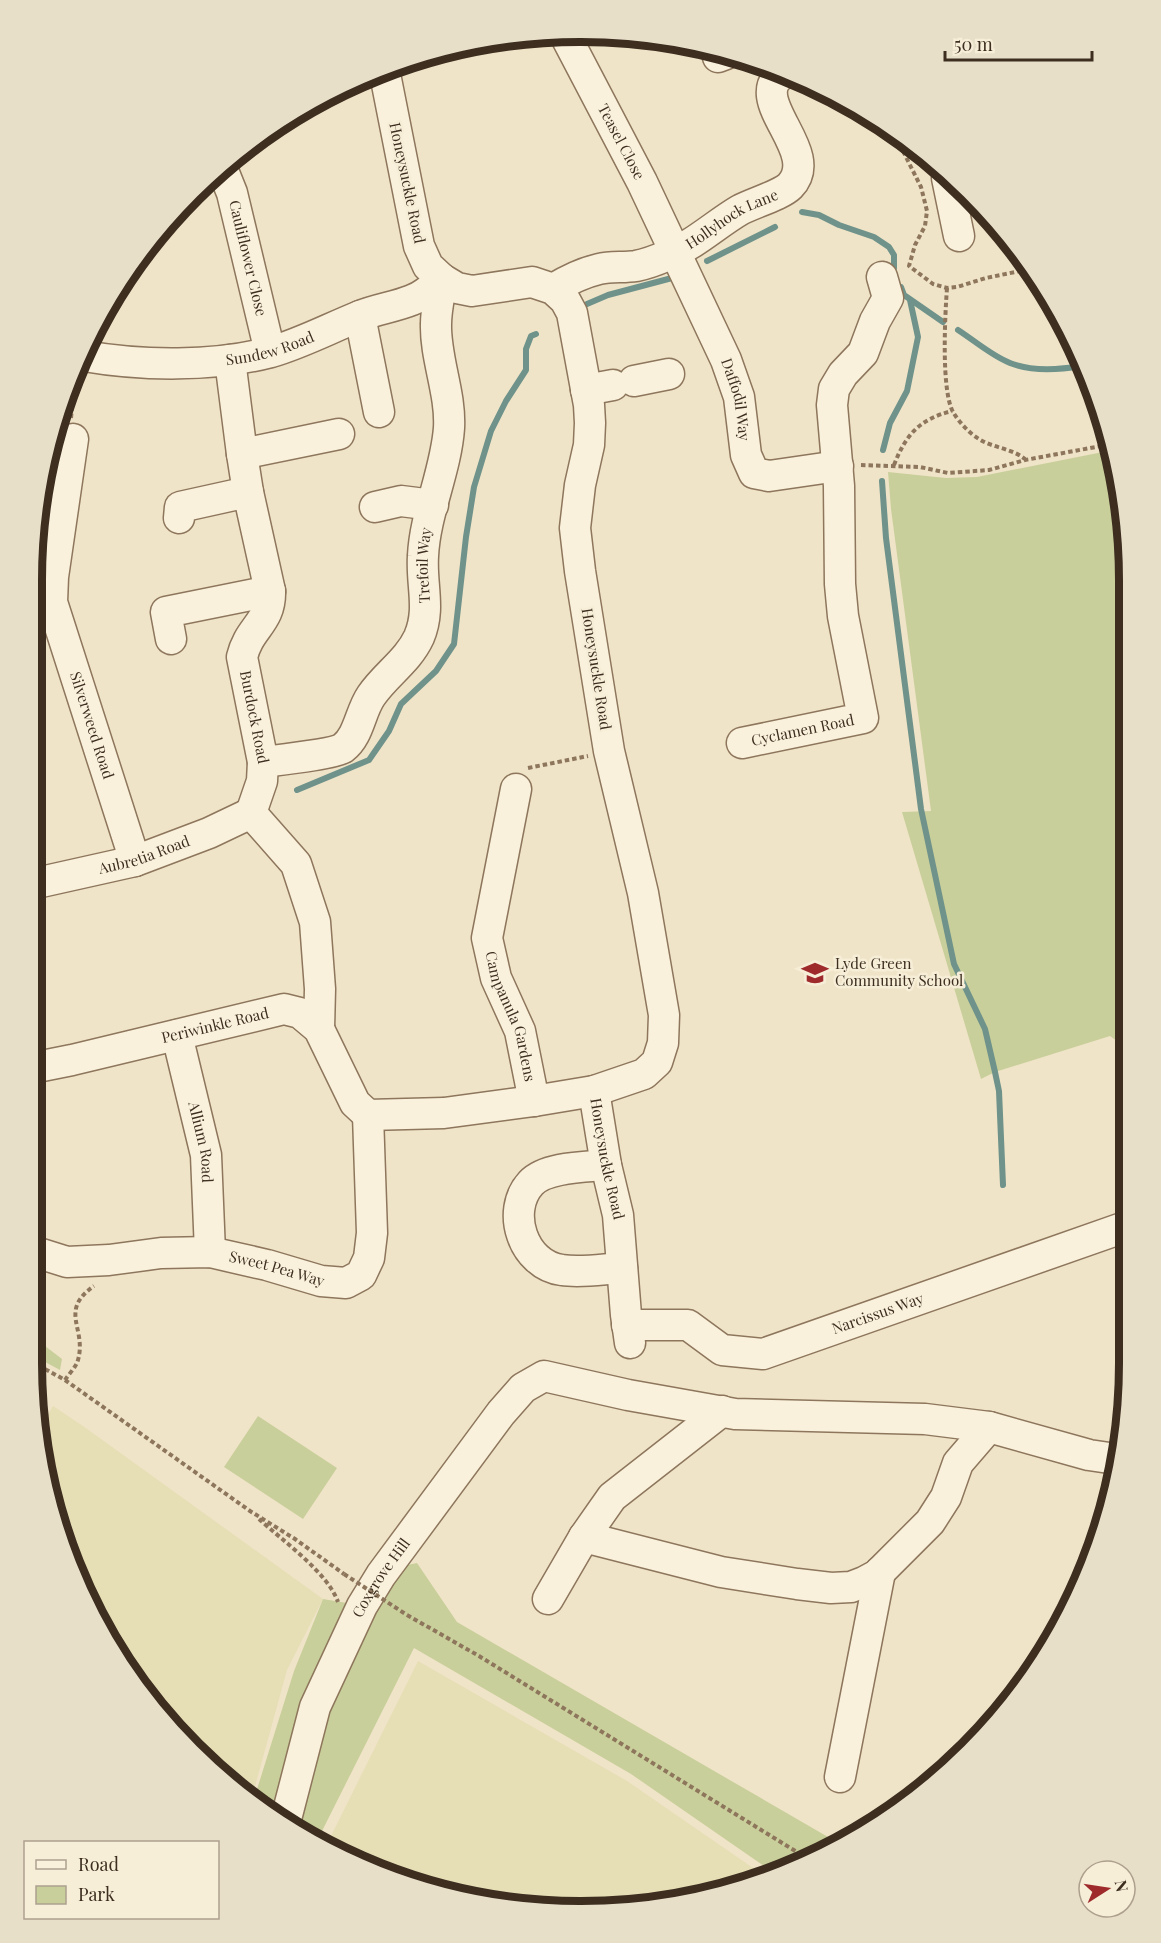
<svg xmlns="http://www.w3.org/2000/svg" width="1161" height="1943" font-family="'Playfair Display',serif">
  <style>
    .farmland { fill: #e6deb5 }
    .green { fill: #c9cf9b }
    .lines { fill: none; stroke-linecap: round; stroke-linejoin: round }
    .stream { stroke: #6f938a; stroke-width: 6 }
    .minor-casing { stroke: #8d765c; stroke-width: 33 }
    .path { stroke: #8d765c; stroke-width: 4; stroke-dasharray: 4.5 3; stroke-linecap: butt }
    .minor { stroke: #faf1dc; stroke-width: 30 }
    .path-bridge { stroke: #8d765c; stroke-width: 4; stroke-dasharray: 4.5 3; stroke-linecap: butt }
    .labels { text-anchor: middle; stroke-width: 5; stroke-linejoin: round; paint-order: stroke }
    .street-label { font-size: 15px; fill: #3d2e20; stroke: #f7eed8 }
    .poi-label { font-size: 15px; fill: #3d2e20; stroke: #f7eed8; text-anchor: start }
    .rim { fill: none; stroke: #3d2e20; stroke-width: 8 }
  </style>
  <rect width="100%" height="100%" fill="#f0e4c8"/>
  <g class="farmland">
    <path d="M53,1406L83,1426L323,1599L287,1670L251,1801L247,1798L145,1696L61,1539L42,1425Z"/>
    <path d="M418,1661L627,1781L766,1877L757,1882L580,1911L404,1882L328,1842Z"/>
  </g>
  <g class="green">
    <path d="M65,394L62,414L64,433L44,564L33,555V544L61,404Z"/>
    <path d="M1113,450L1128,544V1049L1110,1036L995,1072L981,1079L902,812L931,811L891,509L888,472L946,478L977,477Z"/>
    <path d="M32,1336L62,1359L60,1370L32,1355Z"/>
    <path d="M258,1416L337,1468L303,1519L224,1467Z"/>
    <path d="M417,1563L457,1622L835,1841L774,1873L631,1774L414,1648L319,1837L253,1802L294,1671L323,1599L371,1607L392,1568Z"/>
  </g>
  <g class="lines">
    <g class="stream">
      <path d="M802,212L819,215L839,225L874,237L889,247L894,255V268"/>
      <path d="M707,261L775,227"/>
      <path d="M901,287L904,295L943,322"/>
      <path d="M587,304L608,295L672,278"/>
      <path d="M958,330C975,341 992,356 1010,363C1033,372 1058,370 1081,366"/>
      <path d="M883,450L890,423L907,391L918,337L910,300"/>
      <path d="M882,481L886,538L921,809L954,964L985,1029L995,1072L999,1091L1003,1185"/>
      <path d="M297,790L369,760L389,731L401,704L436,671L454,644L466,537L474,487L491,431L506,401L526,370V349L531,336L536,334"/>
    </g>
    <g class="minor-casing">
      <g id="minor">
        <path id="s1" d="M564,33L642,182L726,360L739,397L746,455L754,473L769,476L838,466"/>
        <path d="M718,57L726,54"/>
        <path id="s2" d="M222,168L232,193L270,352"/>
        <path d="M947,178L959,236"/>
        <path id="s3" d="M553,289C568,280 582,273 599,269C611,266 624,268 636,266C646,264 657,260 666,256C693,246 716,224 740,210C753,203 781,195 790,186C824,151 741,98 785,72"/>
        <path d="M360,316L379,412"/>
        <path id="s4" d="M84,356C142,366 214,367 271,352C302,343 330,328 360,316C377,309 395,307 412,300C424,296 433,287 442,279"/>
        <path id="s5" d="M230,360L242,454L248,492L270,591C271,623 249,627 242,657L263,762L262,781L251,813"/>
        <path d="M634,381L669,374"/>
        <path d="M586,390L613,385"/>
        <path id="s6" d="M73,439L53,577L52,602L135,861"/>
        <path d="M242,454L339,434"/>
        <path d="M375,507L401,501L433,505"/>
        <path d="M179,518L180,507L248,492"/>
        <path d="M171,639L166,612L270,591"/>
        <path id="s7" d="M742,743L863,718L843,616L840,584L839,486L832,405L834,389L843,374L863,353L875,321L888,298L882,277"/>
        <path id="s8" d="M263,762C278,760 334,754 343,748C359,736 360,712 371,696C385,675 408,661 419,637C431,609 421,585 423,556C425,513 446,471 449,428C451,393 435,358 436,324C436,309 440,294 442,279"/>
        <path id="s9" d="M516,789L487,938L496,978L520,1031L534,1101"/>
        <path d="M251,813L296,864L315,922L320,989L319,1029"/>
        <path id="s10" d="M32,884L135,861L209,833L251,813"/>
        <path id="s11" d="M177,1035L206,1155L210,1252"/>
        <path id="s12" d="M32,1068L72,1060L284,1009L300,1013L319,1029L355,1103L368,1115L444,1113L534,1101L594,1091L644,1074L657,1062L663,1043L664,1015L643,893L609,751L580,571L575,528L580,485L589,445L590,423L589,405L572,313L565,300L553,289L532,282L472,291L457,288L442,279L428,266L419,246L384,69"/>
        <path id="s13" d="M594,1091L606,1165L618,1215L626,1315L630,1343"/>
        <path d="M606,1165C585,1167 546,1167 531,1183C505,1211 523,1265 562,1270C581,1273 603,1269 622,1268"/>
        <path id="s14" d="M32,1251L67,1262L109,1260L161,1253L210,1252L267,1265L321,1281L346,1283L361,1275L369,1258L372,1233L368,1115"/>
        <path id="s15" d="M627,1325H688L722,1350L763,1354L1128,1226"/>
        <path d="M584,1537L721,1572L797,1584L831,1588L851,1587L864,1582L877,1575L930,1522L946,1497L958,1463L989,1427"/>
        <path d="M548,1599L584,1537L612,1497L722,1411"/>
        <path d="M840,1777L880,1572"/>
        <path id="s16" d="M286,1819L315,1707L362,1606L381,1575L501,1413L523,1388L544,1376L628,1395L735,1414L925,1419L989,1427L1089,1455L1116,1459"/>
      </g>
    </g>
    <g class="path">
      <path d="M893,131L921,187L927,211L925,226L915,245L909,266L933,284L947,288L957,287L986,278L1030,269"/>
      <path d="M947,288C945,315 941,390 953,412C959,422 969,433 979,439C993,448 1011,448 1025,459"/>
      <path d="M71,418L75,377"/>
      <path d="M861,465L920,467L948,473L989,470L1025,460L1112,444"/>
      <path d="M894,465C906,434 920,419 952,411"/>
      <path d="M528,768L588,756"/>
      <path d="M32,1362L65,1380L250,1511L295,1539L344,1574"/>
      <path d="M65,1380C69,1374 76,1367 78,1360C87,1328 58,1311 94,1286"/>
      <path d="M259,1519C283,1541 328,1573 338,1602"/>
      <path d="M407,1615L479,1656L805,1857"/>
    </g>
    <use href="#minor" class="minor"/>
    <path class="path-bridge" d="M344,1574L407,1615"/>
  </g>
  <defs>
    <g id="school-bare" transform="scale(2.07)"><path d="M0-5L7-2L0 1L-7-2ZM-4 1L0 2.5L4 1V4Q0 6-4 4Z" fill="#9e2a2b" stroke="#f7eed8" stroke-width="2.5" paint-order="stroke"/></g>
  </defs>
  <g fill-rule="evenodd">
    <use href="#school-bare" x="815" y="973"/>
  </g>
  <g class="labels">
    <g class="street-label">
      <text dy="5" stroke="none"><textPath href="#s1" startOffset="123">Teasel Close</textPath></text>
      <text transform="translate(407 183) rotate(78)" y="5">Honeysuckle Road</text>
      <text dy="5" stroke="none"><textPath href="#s3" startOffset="195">Hollyhock Lane</textPath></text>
      <text dy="5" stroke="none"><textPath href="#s2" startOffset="94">Cauliflower Close</textPath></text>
      <text dy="5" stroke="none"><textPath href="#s4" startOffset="188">Sundew Road</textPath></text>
      <text dy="5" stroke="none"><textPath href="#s1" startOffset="406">Daffodil Way</textPath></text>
      <text dy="5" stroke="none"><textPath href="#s8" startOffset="290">Trefoil Way</textPath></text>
      <text transform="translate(596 669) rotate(81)" y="5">Honeysuckle Road</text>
      <text dy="5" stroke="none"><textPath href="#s5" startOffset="369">Burdock Road</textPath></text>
      <text dy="5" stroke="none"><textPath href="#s6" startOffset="294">Silverweed Road</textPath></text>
      <text dy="5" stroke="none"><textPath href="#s7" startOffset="62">Cyclamen Road</textPath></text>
      <text dy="5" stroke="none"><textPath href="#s10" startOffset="116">Aubretia Road</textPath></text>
      <text dy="5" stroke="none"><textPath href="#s9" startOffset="234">Campanula Gardens</textPath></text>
      <text dy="5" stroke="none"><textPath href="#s12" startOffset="188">Periwinkle Road</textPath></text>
      <text dy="5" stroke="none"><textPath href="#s11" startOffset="110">Allium Road</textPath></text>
      <text dy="5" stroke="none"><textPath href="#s13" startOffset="69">Honeysuckle Road</textPath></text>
      <text dy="5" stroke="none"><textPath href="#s14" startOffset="249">Sweet Pea Way</textPath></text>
      <text dy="5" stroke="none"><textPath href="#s15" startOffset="266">Narcissus Way</textPath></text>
      <text dy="5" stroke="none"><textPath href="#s16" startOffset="261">Coxgrove Hill</textPath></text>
    </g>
    <g class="poi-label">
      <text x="835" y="969">Lyde Green<tspan x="835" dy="17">Community School</tspan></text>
    </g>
  </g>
  <path d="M0 0H1161V1943H0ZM580 42H581A538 538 0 0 1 1119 580V1363A538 538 0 0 1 581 1901H580A538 538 0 0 1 42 1363V580A538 538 0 0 1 580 42Z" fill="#e8dfc9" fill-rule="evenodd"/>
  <path class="rim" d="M580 42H581A538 538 0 0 1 1119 580V1363A538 538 0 0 1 581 1901H580A538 538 0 0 1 42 1363V580A538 538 0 0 1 580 42Z"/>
  <rect x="24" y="1841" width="195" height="78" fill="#f7eed8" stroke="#ada18e" stroke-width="1.5"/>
  <rect x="36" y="1860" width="30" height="9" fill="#faf1dc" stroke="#ada18e" stroke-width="1.5"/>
  <text x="78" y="1871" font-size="18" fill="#3d2e20">Road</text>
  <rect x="36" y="1886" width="30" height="18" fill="#c9cf9b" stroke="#ada18e" stroke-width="1.5"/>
  <text x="78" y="1901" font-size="18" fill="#3d2e20">Park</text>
  <g transform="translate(1107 1889) rotate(78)"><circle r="28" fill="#f7eed8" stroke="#ada18e" stroke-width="1.5"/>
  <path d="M0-4.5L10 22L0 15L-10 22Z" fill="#9e2a2b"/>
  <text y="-9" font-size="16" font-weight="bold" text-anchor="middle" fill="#3d2e20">N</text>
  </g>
  <path d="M945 51v9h147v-9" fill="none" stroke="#3d2e20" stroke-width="3"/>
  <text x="954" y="51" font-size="18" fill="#3d2e20" stroke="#f7eed8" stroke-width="4.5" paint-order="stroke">50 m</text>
</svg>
